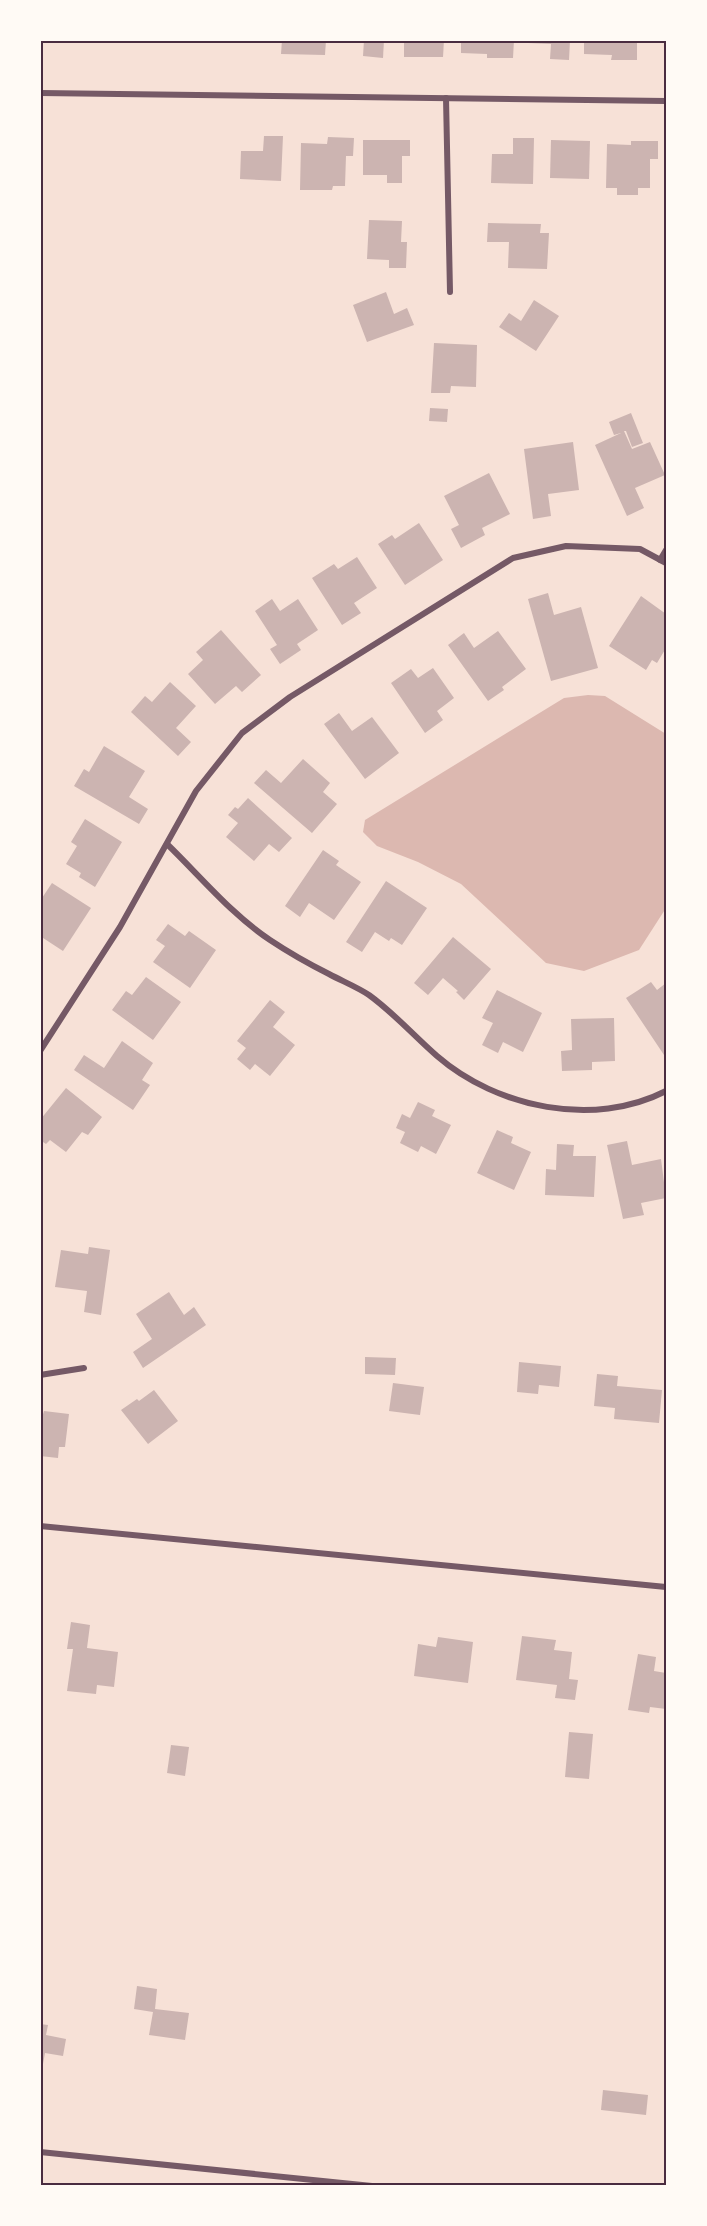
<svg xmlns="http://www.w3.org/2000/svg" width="707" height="2226" font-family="'Roboto Condensed',sans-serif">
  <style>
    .water { fill: #dcb8b0 }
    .building { fill: #ccb4b1 }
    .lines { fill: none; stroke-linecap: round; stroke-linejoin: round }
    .minor { stroke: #755966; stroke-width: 6 }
    .neatline { fill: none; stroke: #4a2c40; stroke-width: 2 }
  </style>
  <rect width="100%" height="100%" fill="#f7e1d7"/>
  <path class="water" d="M588,695L605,696L666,734V908L639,950L584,971L546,963L461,884L418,862L377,846L363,832L365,820L564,698Z"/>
  <g class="building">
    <path d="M282,40H326L325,55L281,54Z"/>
    <path d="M364,40H384L383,58L363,56Z"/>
    <path d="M404,40H444L443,57H404Z"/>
    <path d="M461,40H514L513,58H487V54L461,53Z"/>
    <path d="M528,40H570L569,60L550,59L551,44L528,43Z"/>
    <path d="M584,40L637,41V60H611L612,55L584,54Z"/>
    <path d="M264,136H283L281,181L240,179L241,151H263Z"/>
    <path d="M328,137L354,138L353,156H346L345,186H333L332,190H300L301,143L327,144Z"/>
    <path d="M513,138H534L533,184L491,183L492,154H513Z"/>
    <path d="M363,140H410V156H402V183H387V175H363Z"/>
    <path d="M551,140L590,141L589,179L550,178Z"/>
    <path d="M631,141H658V159H650V188H638V195H617V188H606L607,144L631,145Z"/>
    <path d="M369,220L402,221L401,242H407L406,268H389V260L367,259Z"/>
    <path d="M488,223L541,224L540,233H549L547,269L508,268L509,242H487Z"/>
    <path d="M386,292L394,314L407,308L414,325L367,342L353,305Z"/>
    <path d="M534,300L559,316L536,351L499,327L509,313L521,321Z"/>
    <path d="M434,343L477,345L476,387L451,386L450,393H431Z"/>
    <path d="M430,408L448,409L447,422L429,421Z"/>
    <path d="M631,413L643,443L632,447L626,431H624L632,449L650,442L665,475L635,488L644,508L627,516L595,445L621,433L614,435L609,422Z"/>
    <path d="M573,442L579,490L548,494L551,516L533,519L524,449Z"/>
    <path d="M489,473L510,514L482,528L485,535L461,548L451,529L459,525L444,496Z"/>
    <path d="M419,523L443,560L405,585L378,544L392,535L395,539Z"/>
    <path d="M357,557L377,588L354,603L361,613L342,625L312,578L334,564L338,569Z"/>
    <path d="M548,593L554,615L581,607L598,668L551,681L528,599Z"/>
    <path d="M641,596L666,614V648L657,663L652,660L646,670L609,646Z"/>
    <path d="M272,599L280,611L298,599L318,630L297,644L301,650L280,664L270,649L277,645L255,611Z"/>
    <path d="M221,630L261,675L242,692L236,686L215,704L188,674L203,660L196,652Z"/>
    <path d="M498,631L526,669L502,687L504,690L488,701L448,645L464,633L474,648Z"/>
    <path d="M433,668L454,698L437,711L443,720L425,733L391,683L411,669L418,678Z"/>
    <path d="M170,682L196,706L176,728L191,742L178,756L131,712L145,696L152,702Z"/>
    <path d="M339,713L352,731L372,717L399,753L365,779L324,724Z"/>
    <path d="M104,746L145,771L129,797L148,809L139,824L74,786L84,769L89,772Z"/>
    <path d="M303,759L330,783L323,792L337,804L312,833L254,783L266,770L281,783Z"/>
    <path d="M248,798L292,838L279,852L269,844L254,861L226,837L238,823L228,815L235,807L238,809Z"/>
    <path d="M85,819L122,842L95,887L79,877L81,873L66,864L77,846L71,842Z"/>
    <path d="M323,850L339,861L336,865L361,882L334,920L309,903L300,917L285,906Z"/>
    <path d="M386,881L427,908L402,945L391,938L389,941L375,932L362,952L346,942Z"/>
    <path d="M52,883L91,908L63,951L40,936V901Z"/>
    <path d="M168,924L185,936L189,931L216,950L190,988L153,962L165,946L156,940Z"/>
    <path d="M453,937L491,969L464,1000L456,992L458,991L443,978L428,995L414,983Z"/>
    <path d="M146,977L181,1002L153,1040L112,1010L126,991L132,995Z"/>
    <path d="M651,982L657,990L666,983V1053L664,1055L626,998Z"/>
    <path d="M497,990L542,1013L523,1052L503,1042L498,1053L482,1045L493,1023L482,1018Z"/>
    <path d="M270,1000L285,1012L273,1027L295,1045L270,1076L255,1064L250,1070L237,1059L246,1048L237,1041Z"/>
    <path d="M614,1018L615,1061L592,1062V1070L562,1071L561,1051L572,1050L571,1019Z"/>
    <path d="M122,1041L153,1063L142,1080L150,1085L133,1110L74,1070L84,1055L104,1068Z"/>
    <path d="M66,1088L102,1117L88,1135L82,1132L66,1152L50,1140L46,1144L40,1140V1120Z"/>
    <path d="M418,1102L435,1110L432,1116L451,1125L436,1154L421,1146L418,1152L400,1143L405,1132L396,1128L402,1114L410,1118Z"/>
    <path d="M497,1130L513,1137L511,1143L531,1152L514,1190L477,1173Z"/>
    <path d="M627,1141L632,1165L661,1159L666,1198L641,1203L644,1215L623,1219L607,1145Z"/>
    <path d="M557,1144L574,1145L573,1156H596L594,1197L545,1195L546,1169L556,1170Z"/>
    <path d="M89,1247L110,1250L101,1315L84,1312L87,1291L55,1287L61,1250L88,1254Z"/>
    <path d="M169,1292L184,1315L194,1307L206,1325L143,1368L133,1352L152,1339L136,1314Z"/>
    <path d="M365,1357L396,1358L395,1375L365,1374Z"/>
    <path d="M519,1362L561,1366L559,1387L539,1385L538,1394L517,1392Z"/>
    <path d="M597,1374L618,1376L617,1386L662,1390L659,1423L614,1419L615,1408L594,1406Z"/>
    <path d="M393,1383L424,1387L420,1415L389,1411Z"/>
    <path d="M154,1390L178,1421L148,1444L121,1410L137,1399L139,1401Z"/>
    <path d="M44,1411L69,1414L65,1447H59L58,1458L40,1456V1424Z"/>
    <path d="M71,1622L90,1625L87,1648L118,1652L114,1687L97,1685L96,1694L67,1691L73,1649H67Z"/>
    <path d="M522,1636L556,1640L554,1650L572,1652L569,1679L578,1680L575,1700L555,1698L557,1685L516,1680Z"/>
    <path d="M438,1637L473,1642L468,1683L414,1676L418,1644L436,1647Z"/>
    <path d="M638,1654L656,1657L654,1671L666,1673V1709L650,1707L649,1713L628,1710Z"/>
    <path d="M569,1732L593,1734L589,1779L565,1777Z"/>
    <path d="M171,1745L189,1747L185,1776L167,1773Z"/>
    <path d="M137,1986L157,1989L155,2009L189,2013L185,2040L149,2035L153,2012L134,2009Z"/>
    <path d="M40,2024L48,2025L46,2035L66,2039L63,2056L45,2053L43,2064H40Z"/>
    <path d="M603,2090L648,2095L646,2115L601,2110Z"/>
  </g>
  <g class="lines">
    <g class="minor">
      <path d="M40,93L666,101"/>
      <path d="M446,98L450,292"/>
      <path d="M660,560L666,550"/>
      <path d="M167,844C200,876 231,914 270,940C288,952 309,964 329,974C342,981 357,987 369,995C394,1013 414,1036 437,1056C497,1108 594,1128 666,1091"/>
      <path d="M40,1051L120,927L196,791L242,733L290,697L513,558L566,546L640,549L666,563"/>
      <path d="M40,1375L84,1368"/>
      <path d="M40,1526L666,1587"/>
      <path d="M40,2152L372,2186"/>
    </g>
  </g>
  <rect width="707" height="2226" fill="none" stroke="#fffaf5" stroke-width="84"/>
  <rect x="42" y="42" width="623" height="2142" class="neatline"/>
</svg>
